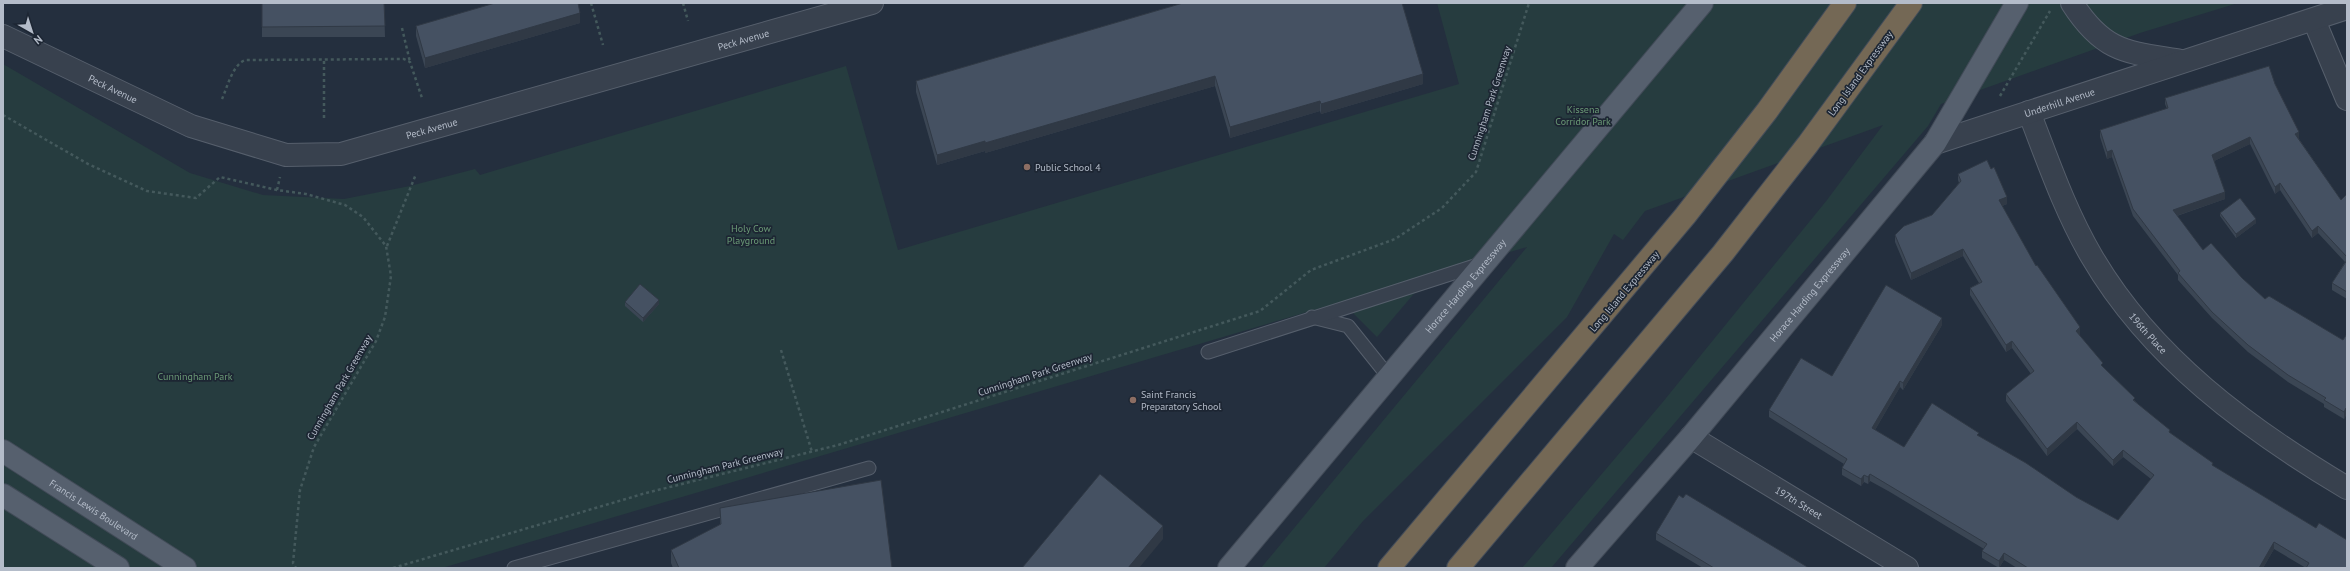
<svg xmlns="http://www.w3.org/2000/svg" width="2350" height="571" font-family="'PT Sans',sans-serif">
  <style>
    .green { fill: #263c3f }
    .lines { fill: none; stroke-linecap: round; stroke-linejoin: round }
    .service-casing { stroke: #565f6c; stroke-width: 15 }
    .minor-casing { stroke: #565f6c; stroke-width: 24 }
    .primary-casing { stroke: #414a57; stroke-width: 24 }
    .motorway-casing { stroke: #434c59; stroke-width: 24 }
    .path { stroke: #44595c; stroke-width: 2.5; stroke-dasharray: 3 3; stroke-linecap: butt }
    .service { stroke: #38414e; stroke-width: 13 }
    .minor { stroke: #38414e; stroke-width: 22 }
    .primary { stroke: #56606e; stroke-width: 22 }
    .motorway { stroke: #746855; stroke-width: 22 }
    .wall { fill: #3b4654 }
    .shaded-wall { fill: #303945 }
    .building { fill: #455162; stroke: #303945 }
    .education-dot { fill: #8d6e63; stroke: #1d2633; stroke-width: 1.5 }
    .labels { text-anchor: middle; stroke-width: 3.5; stroke-linejoin: round; paint-order: stroke }
    .street-label { font-size: 10px; fill: #b4bcc9; stroke: #1d2633 }
    .park-label { font-size: 10px; fill: #6b9a76; stroke: #1d2633 }
    .poi-label { font-size: 10px; fill: #b4bcc9; stroke: #1d2633; text-anchor: start }
  </style>
  <rect width="100%" height="100%" fill="#242f3e"/>
  <g class="green">
    <path d="M1437,3H2238L2140,33L1941,104L1928,126L1551,568H1522L1662,403L1827,200L1883,125L1645,211L1623,240L1614,234L1567,317L1363,521L1324,568H1261L1527,247L442,568H3V64L190,173L263,195L344,199L410,186L475,169L480,175L846,66L898,250L1459,84Z"/>
    <path d="M1418,289L1377,337L1353,313L1357,309Z"/>
  </g>
  <g class="lines">
    <g class="service-casing">
      <g id="service">
        <path d="M1312,317L1348,326L1388,376"/>
        <path d="M1208,352L1481,264"/>
        <path d="M514,568L869,468"/>
      </g>
    </g>
    <g class="minor-casing">
      <g id="minor">
        <path d="M2072,3C2104,53 2127,52 2181,61"/>
        <path d="M2314,20L2347,99"/>
        <path id="s1" d="M3,36L191,126L286,155L341,154L872,3"/>
        <path id="s2" d="M2029,112C2048,161 2065,211 2092,257C2151,358 2248,429 2347,488"/>
        <path id="s3" d="M1935,143L2347,8"/>
        <path id="s4" d="M1691,437L1907,568"/>
      </g>
    </g>
    <g class="primary-casing">
      <g id="primary">
        <path id="s5" d="M3,451L185,568"/>
        <path d="M3,495L118,568"/>
        <path id="s6" d="M1229,568L1702,3"/>
        <path id="s7" d="M1577,568L1691,437L1935,143L2017,3"/>
      </g>
    </g>
    <g class="motorway-casing">
      <g id="motorway">
        <path d="M1389,568L1685,216L1767,111L1845,3"/>
        <path d="M1458,568L1723,253L1808,144L1911,3"/>
      </g>
    </g>
    <g class="path">
      <path d="M591,3L603,45"/>
      <path d="M683,3L688,21"/>
      <path d="M402,28L410,62"/>
      <path d="M324,61V118"/>
      <path d="M2000,96L2050,11"/>
      <path d="M222,99C227,88 233,63 246,60L404,59L410,62L422,98"/>
      <path d="M3,115L88,164L147,191L196,198L220,177L277,190L306,194L345,205L363,217L386,246L391,276L385,317L376,341L314,447L300,490L293,563L296,568"/>
      <path d="M277,190L280,177"/>
      <path d="M387,246L416,174"/>
      <path d="M781,350L812,452"/>
      <path d="M393,568L646,493L838,445L1260,311L1311,270L1395,239L1442,208L1476,172L1529,3"/>
    </g>
    <use href="#service" class="service"/>
    <use href="#minor" class="minor"/>
    <use href="#primary" class="primary"/>
    <use href="#motorway" class="motorway"/>
  </g>
  <g class="wall">
    <path d="M262,3H384L385,37H262Z"/>
    <path d="M1183,3L1423,84L1321,114L1320,111L1230,138L1215,86L985,153V151L937,165L916,92V81Z"/>
    <path d="M580,23L425,68L416,36V26Z"/>
    <path d="M2275,84L2299,139L2341,200L2347,194V299L2332,290V283L2345,262L2318,233L2312,238L2280,190L2275,194L2250,144L2214,161L2225,199L2177,216L2203,250L2242,278L2265,299L2343,340L2347,334V416L2346,415L2344,419L2324,407V404L2288,382L2248,352L2212,318L2178,280V275L2133,216L2112,157L2107,159L2100,137V130L2167,109L2165,104V98Z"/>
    <path d="M1958,174L2007,204L2002,206L2036,266L2080,334L2079,335L2103,367L2135,401L2170,433L2213,466L2316,528L2347,540L2306,568L2274,549L2263,568H2017L2004,560L1999,568L1982,558V551L1984,549L1890,492L1870,481L1868,484L1864,482L1861,486L1842,475V468L1844,464L1769,417V410L1832,376L1942,325L1903,390L1900,387L1875,430L1904,447L1979,436L2076,497L2118,520L2151,479L2123,457L2113,466L2077,429L2047,456L2006,401V394L2031,374L2012,348L2006,352L1970,295V288L1979,283L1963,256L1911,280L1895,242V235L1932,215L1959,183L1958,180Z"/>
    <path d="M2220,213L2256,223L2236,238L2220,216Z"/>
    <path d="M625,302L659,304L643,322L625,306Z"/>
    <path d="M1683,498L1809,568H1703L1656,540V533Z"/>
    <path d="M720,508L892,568H673L671,563V550L720,525Z"/>
  </g>
  <g class="shaded-wall">
    <path d="M580,13V23L425,68V58Z"/>
    <path d="M1423,74V84L1321,114V104Z"/>
    <path d="M1215,76V86L985,153V143Z"/>
    <path d="M1320,101V111L1230,138V127Z"/>
    <path d="M2299,132V139L2295,134Z"/>
    <path d="M2250,137V144L2212,162V155Z"/>
    <path d="M985,141V151L937,165V155Z"/>
    <path d="M2112,150V157L2107,159V152Z"/>
    <path d="M2280,183V190L2275,194V187Z"/>
    <path d="M2225,192V199L2173,217V210Z"/>
    <path d="M2007,197V204L1999,207V200Z"/>
    <path d="M2256,219V223L2236,238V234Z"/>
    <path d="M2318,226V233L2312,238V231Z"/>
    <path d="M1963,249V256L1911,280V273Z"/>
    <path d="M659,300V304L643,322V318Z"/>
    <path d="M1942,318V325L1903,390V383Z"/>
    <path d="M2080,327V334L2076,338V331Z"/>
    <path d="M2012,341V348L2006,352V345Z"/>
    <path d="M1900,381V387L1872,435V428Z"/>
    <path d="M2346,408V415L2344,419V412Z"/>
    <path d="M2077,422V429L2047,456V449Z"/>
    <path d="M2123,450V457L2113,466V460Z"/>
    <path d="M1870,474V481L1868,484V477Z"/>
    <path d="M1864,475V482L1861,486V479Z"/>
    <path d="M1163,526V539L1139,568H1128Z"/>
    <path d="M2274,542V549L2263,568H2259Z"/>
    <path d="M2004,553V560L1999,568V561Z"/>
  </g>
  <g class="building">
    <path d="M262,3H384L385,26L262,27Z"/>
    <path d="M495,3H578L580,13L425,58L416,26Z"/>
    <path d="M1183,3H1402L1423,74L1321,104L1320,101L1230,127L1215,76L985,143V141L937,155L916,81Z"/>
    <path d="M2269,66L2275,84L2299,132L2295,134L2341,200L2347,194V257L2318,226L2312,231L2280,183L2275,187L2250,137L2212,155L2225,192L2173,210L2203,250L2211,243L2242,278L2265,299L2269,296L2343,340L2347,334V409L2346,408L2344,412L2324,400L2326,398L2288,375L2248,345L2212,312L2178,273L2180,271L2133,209L2112,150L2107,152L2100,130L2168,108L2165,98Z"/>
    <path d="M1987,160L1991,169L1994,167L2007,197L1999,200L2036,266L2037,265L2080,327L2076,331L2103,363L2101,365L2135,398L2133,400L2170,430L2169,432L2213,463L2212,465L2316,528L2319,523L2347,540V568H2306L2309,563L2274,542L2259,568H2028L2004,553L1999,561L1982,551L1987,544L1890,486L1870,474L1868,477L1864,475L1861,479L1842,468L1847,459L1769,410L1801,358L1832,376L1886,285L1942,318L1903,383L1900,381L1872,428L1904,447L1932,403L1979,433L1977,435L2026,463L2076,497L2118,520L2154,475L2123,450L2113,460L2077,422L2047,449L2006,394L2034,371L2012,341L2006,345L1970,288L1982,282L1963,249L1911,273L1895,235L1904,226L1932,215L1961,181L1958,174Z"/>
    <path d="M2240,198L2256,219L2236,234L2220,213Z"/>
    <path d="M2347,260V292L2332,283Z"/>
    <path d="M640,284L659,300L643,318L625,302Z"/>
    <path d="M1100,474L1163,526L1128,568H1022Z"/>
    <path d="M881,480L892,568H679L671,550L721,524L720,508Z"/>
    <path d="M1686,494L1809,568H1714L1656,533L1679,495L1683,498Z"/>
  </g>
  <g class="education-dot">
    <circle cx="1027" cy="167" r="4"/>
    <circle cx="1133" cy="400" r="4"/>
  </g>
  <g class="labels">
    <g class="street-label">
      <text dy="4" stroke="none"><textPath href="#s1" startOffset="781">Peck Avenue</textPath></text>
      <text transform="translate(1860 73) rotate(-54)" y="4">Long Island Expressway</text>
      <text dy="4" stroke="none"><textPath href="#s1" startOffset="122">Peck Avenue</textPath></text>
      <text dy="4" stroke="none"><textPath href="#s3" startOffset="131">Underhill Avenue</textPath></text>
      <text transform="translate(1489 103) rotate(-72)" y="4">Cunningham Park Greenway</text>
      <text dy="4" stroke="none"><textPath href="#s1" startOffset="457">Peck Avenue</textPath></text>
      <text dy="4" stroke="none"><textPath href="#s6" startOffset="368">Horace Harding Expressway</textPath></text>
      <text transform="translate(1624 291) rotate(-50)" y="4">Long Island Expressway</text>
      <text dy="4" stroke="none"><textPath href="#s7" startOffset="359">Horace Harding Expressway</textPath></text>
      <text dy="4" stroke="none"><textPath href="#s2" startOffset="253">196th Place</textPath></text>
      <text transform="translate(1035 374) rotate(-18)" y="4">Cunningham Park Greenway</text>
      <text transform="translate(339 387) rotate(-60)" y="4">Cunningham Park Greenway</text>
      <text transform="translate(725 465) rotate(-14)" y="4">Cunningham Park Greenway</text>
      <text dy="4" stroke="none"><textPath href="#s4" startOffset="126">197th Street</textPath></text>
      <text dy="4" stroke="none"><textPath href="#s5" startOffset="108">Francis Lewis Boulevard</textPath></text>
    </g>
    <g class="park-label">
      <text x="1583" y="113">Kissena<tspan x="1583" dy="12">Corridor Park</tspan></text>
      <text x="751" y="232">Holy Cow<tspan x="751" dy="12">Playground</tspan></text>
      <text x="195" y="380">Cunningham Park</text>
    </g>
    <g class="poi-label">
      <text x="1035" y="171">Public School 4</text>
      <text x="1141" y="398">Saint Francis<tspan x="1141" dy="12">Preparatory School</tspan></text>
    </g>
  </g>
  <rect width="2350" height="571" fill="none" stroke="#b4bcc9" stroke-width="8"/>
  <g transform="translate(32 32) rotate(141)" stroke="#1d2633" stroke-width="3" paint-order="stroke">
  <path d="M0-3L7 15L0 10L-7 15Z" fill="#b4bcc9"/>
  <text y="-6" font-size="11" font-weight="bold" text-anchor="middle" fill="#b4bcc9">N</text>
  </g>
</svg>
